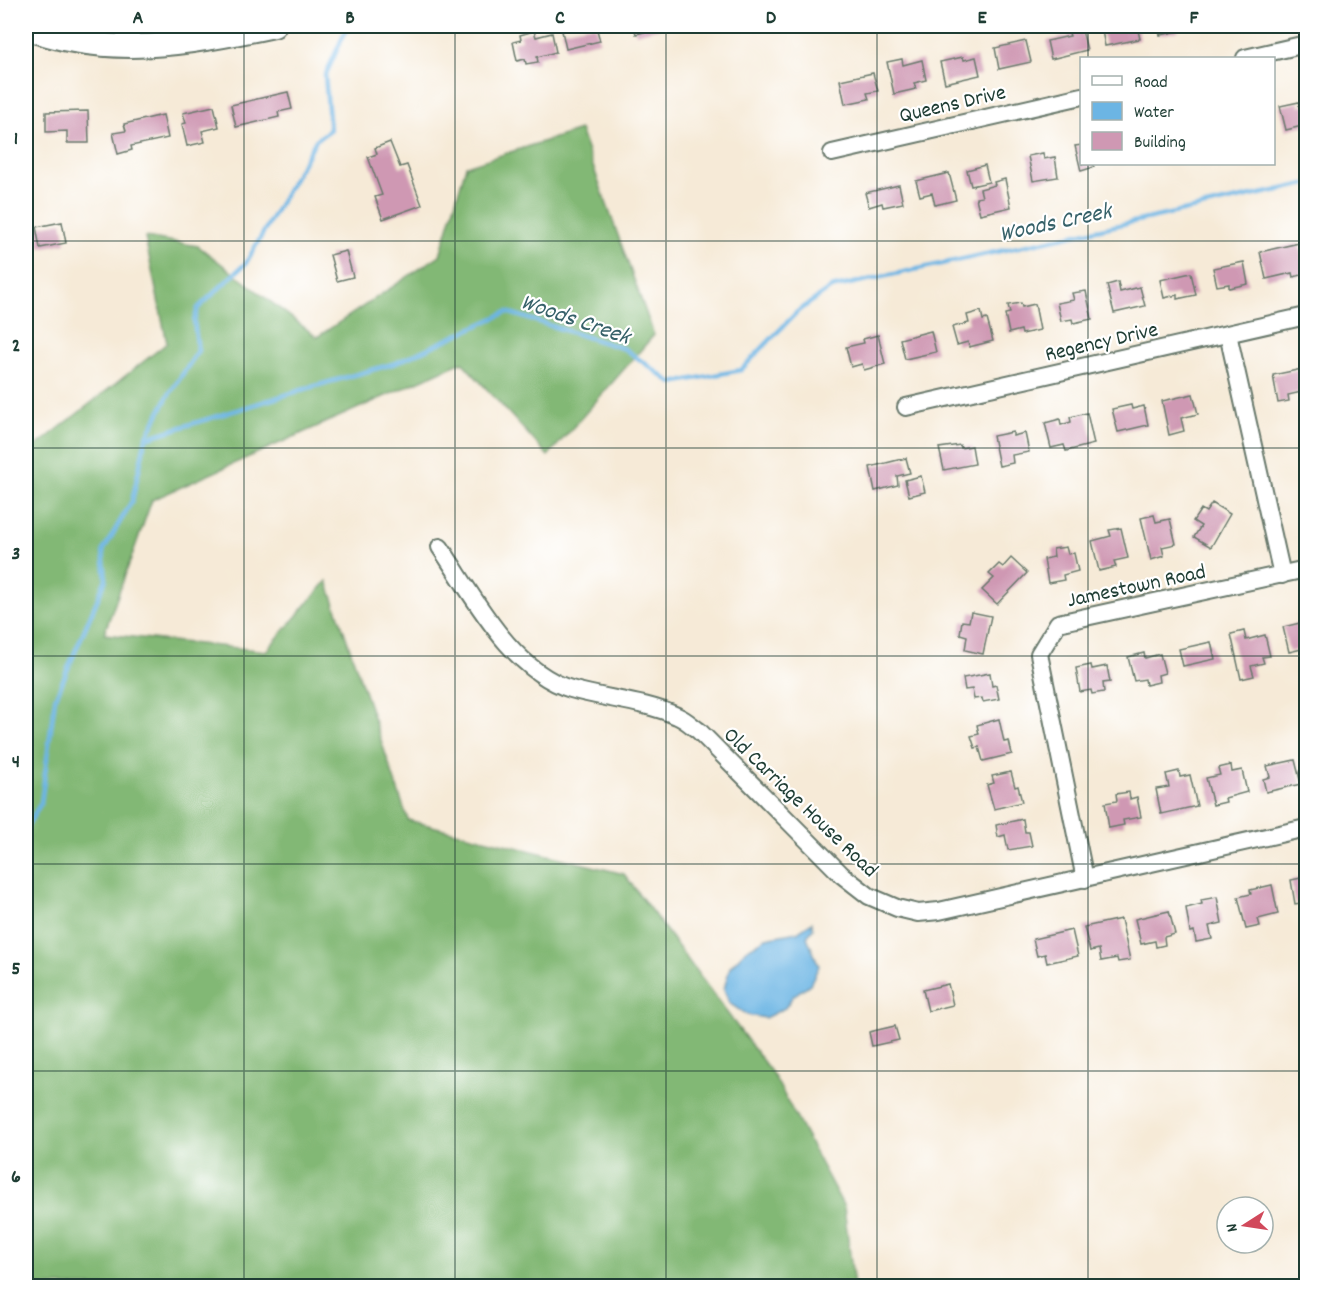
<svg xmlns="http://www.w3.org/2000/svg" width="1332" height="1312" font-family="Dekko,sans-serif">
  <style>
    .forest { fill: #82b875; stroke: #507a54; stroke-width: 1.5 }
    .water { fill: #6cb5e4; stroke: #46798c; stroke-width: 1.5 }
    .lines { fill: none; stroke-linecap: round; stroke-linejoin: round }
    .stream { stroke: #6cb5e4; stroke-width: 4.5 }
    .building { fill: #cf98b3 }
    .street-casing { stroke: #6a7a6d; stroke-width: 20 }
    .secondary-casing { stroke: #6a7a6d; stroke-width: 26 }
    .street { stroke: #fff; stroke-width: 16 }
    .secondary { stroke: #fff; stroke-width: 22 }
    .grid { fill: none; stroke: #1f3d34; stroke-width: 1.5; stroke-opacity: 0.55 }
    .labels { text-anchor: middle; stroke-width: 4.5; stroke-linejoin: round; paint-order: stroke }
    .street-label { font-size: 22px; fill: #1f3d34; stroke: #fff }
    .water-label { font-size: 24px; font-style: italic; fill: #366169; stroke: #fff }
    .neatline { fill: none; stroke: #1f3d34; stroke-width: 2 }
    .grid-label { font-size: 20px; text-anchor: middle; font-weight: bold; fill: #1f3d34 }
  </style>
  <rect width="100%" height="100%" fill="#fff"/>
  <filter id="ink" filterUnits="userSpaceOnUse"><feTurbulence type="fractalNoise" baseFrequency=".0167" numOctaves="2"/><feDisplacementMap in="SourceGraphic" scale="12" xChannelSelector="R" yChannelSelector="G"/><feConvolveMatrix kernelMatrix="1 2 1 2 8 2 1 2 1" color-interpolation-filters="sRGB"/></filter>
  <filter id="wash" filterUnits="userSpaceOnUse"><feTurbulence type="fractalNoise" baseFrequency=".008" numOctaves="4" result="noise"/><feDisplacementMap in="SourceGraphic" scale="24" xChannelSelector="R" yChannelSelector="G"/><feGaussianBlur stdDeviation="1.35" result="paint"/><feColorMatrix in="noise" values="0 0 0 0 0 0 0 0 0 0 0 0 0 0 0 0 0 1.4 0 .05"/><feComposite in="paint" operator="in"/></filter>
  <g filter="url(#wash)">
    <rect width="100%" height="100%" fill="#f6ead7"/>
    <path class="forest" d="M580,130L654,335L548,456L462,362L152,500L104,634L266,651L327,581L408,820L624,874L774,1076L844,1207L854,1286H26V454L167,343L145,237L198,246L317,337L440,255L466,166Z"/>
    <path class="water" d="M812,922L813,929L807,937L819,966L810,984L793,996L785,1008L765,1018L747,1015L729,1003L724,989L730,967L746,950L766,938L797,932Z"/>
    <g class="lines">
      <g class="stream">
        <path d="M146,438L305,389L396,363L507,312L625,349L672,383L741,370L797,312L831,288L1306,184"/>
        <path d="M26,828L41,803L55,699L106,579L103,551L132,501L146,438L168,396L198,351L194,321L198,308L246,263L316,140L330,130L325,76L346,30L361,26"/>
      </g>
    </g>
    <g id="blocks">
      <g class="building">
        <path d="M587,26H596L600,41L566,49L562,31Z"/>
        <path d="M634,26H667L636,34Z"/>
        <path d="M1081,26L1087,50L1051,59L1047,41L1070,36L1068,30Z"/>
        <path d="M1101,26H1137L1140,39L1105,46Z"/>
        <path d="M1158,26H1177L1179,31L1160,35Z"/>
        <path d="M534,31L536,37L552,33L556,52L537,57L538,62L526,64L525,59L517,61L513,42L521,40L520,35Z"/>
        <path d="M1026,41L1031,62L999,69L995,48Z"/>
        <path d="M963,57L964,60L976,57L980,75L945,83L940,62Z"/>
        <path d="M902,59L903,65L922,60L926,80L914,83L916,89L894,94L887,62Z"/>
        <path d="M873,73L878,91L867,93L869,99L845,104L840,80Z"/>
        <path d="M288,92L292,109L278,112L279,117L236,127L231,105Z"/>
        <path d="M1299,102V106L1306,104V125L1286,130L1280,106Z"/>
        <path d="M214,106L219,127L202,131L205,142L187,146L182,124L186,123L183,113Z"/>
        <path d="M88,111L89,143H67V131L46,132V112Z"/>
        <path d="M163,115L168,138L131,146L132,150L118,154L113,133L126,131L124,124Z"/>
        <path d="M390,142L400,167L407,165L422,205L383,219L375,197L382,195L368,157L377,154L375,148Z"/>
        <path d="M1082,145V164H1093L1094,167L1081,171L1075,146Z"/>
        <path d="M1043,153L1044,159L1055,157L1058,177L1033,181L1028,156Z"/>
        <path d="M985,165L989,182L971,186L967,170Z"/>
        <path d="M949,173L956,200L935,205L932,193L920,196L916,181Z"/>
        <path d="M1005,179L1011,207L980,214L976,198L982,197L980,189L995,185L994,182Z"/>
        <path d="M899,185L903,203L883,207L882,203L869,207L865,193Z"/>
        <path d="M62,222L66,243L40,248L36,227Z"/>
        <path d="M1299,243L1306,274L1293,277L1292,273L1266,279L1260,252Z"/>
        <path d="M346,251L353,277L337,281L330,255Z"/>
        <path d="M1244,262L1248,284L1229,288V284L1217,286L1213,268Z"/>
        <path d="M1191,273L1196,295L1177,299V295L1164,298L1160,280Z"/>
        <path d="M1118,282L1120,292L1140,287L1145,306L1114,313L1107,285Z"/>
        <path d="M1086,291L1092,319L1073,323L1072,319L1061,321L1057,303L1074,300L1072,293Z"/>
        <path d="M1021,303L1022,307L1035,304L1040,330L1022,334L1021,330L1009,333L1005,314L1010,313L1008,305Z"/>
        <path d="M981,311L983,320L987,319L993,341L969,347L968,342L957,345L952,327L969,323L967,315Z"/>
        <path d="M931,331L936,352L905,359L900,339Z"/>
        <path d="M878,335L885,364L864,370L862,364L851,367L846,347L864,343L863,339Z"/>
        <path d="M1302,369V372L1306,371V391L1288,395L1289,401L1278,403L1273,375Z"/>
        <path d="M1193,394L1198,414L1181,418L1184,431L1169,435L1162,401Z"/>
        <path d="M1131,405L1132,409L1144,406L1148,425L1118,432L1112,409Z"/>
        <path d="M1087,413L1094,444L1066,451L1064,445L1051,448L1045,423L1060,419L1061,425L1071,422L1070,417Z"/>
        <path d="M1013,432V436L1025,433L1029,452L1012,455L1013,463L999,466L993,436Z"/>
        <path d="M960,445L961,448L972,446L975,464L944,470L939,448Z"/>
        <path d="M906,458L910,473L897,476L898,485L875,491L870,467Z"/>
        <path d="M921,476L925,492L909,496L905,480Z"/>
        <path d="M1212,503L1230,514L1211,547L1194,537L1201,526L1193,521L1201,509L1206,512Z"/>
        <path d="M1154,515L1156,522L1170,519L1176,544L1162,547L1164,556L1151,560L1141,518Z"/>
        <path d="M1121,528L1128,558L1114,561L1116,567L1099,571L1092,541L1111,536L1109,530Z"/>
        <path d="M1066,547L1068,554L1074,553L1078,571L1063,575L1064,580L1048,583L1044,559L1054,557L1053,549Z"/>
        <path d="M1011,558L1027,573L997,604L982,590L994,578L989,574L999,564L1003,567Z"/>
        <path d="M971,612L991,616L983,654L965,650L967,636L960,634L962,621L969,622Z"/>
        <path d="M1306,616V648L1289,652L1283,627L1304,622L1302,617Z"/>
        <path d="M1244,631L1246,640L1265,635L1270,656L1262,657L1264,663L1251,666L1254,676L1241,679L1231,634Z"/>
        <path d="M1211,642L1215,659L1183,666L1179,649Z"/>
        <path d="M1144,653L1145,658L1160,654L1165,673L1158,675L1159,682L1146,685L1145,679L1134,681L1128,657Z"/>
        <path d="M1091,665L1092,669L1107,666L1110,682L1103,683L1104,692L1092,694L1091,690L1080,692L1076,668Z"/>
        <path d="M990,673L992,686L996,685L999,699L983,702L982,698L974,699L972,689L965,690L963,678Z"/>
        <path d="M999,719L1004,742L1009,741L1012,754L983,761L979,747L975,748L971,736L979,734L977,725Z"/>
        <path d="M1295,760L1301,784L1266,792L1263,779L1270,777L1267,766Z"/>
        <path d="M1231,765L1232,772L1242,770L1247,792L1225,798L1226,802L1213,805L1206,778L1220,775L1218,768Z"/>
        <path d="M1179,771L1180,777L1190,775L1197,806L1161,814L1156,789L1169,787L1166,774Z"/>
        <path d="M1011,772L1015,787L1018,786L1022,802L994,809L987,785L994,783L992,776Z"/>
        <path d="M1129,792L1130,799L1137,797L1141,817L1123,820L1124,825L1109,828L1105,803L1117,801L1116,794Z"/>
        <path d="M1023,819L1025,832H1029L1032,846L1008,850L1005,835L998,837L996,825Z"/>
        <path d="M1306,877V902L1295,904L1291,880Z"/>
        <path d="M1272,885L1278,914L1258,919L1260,926L1246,929L1238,897L1251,894L1250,890Z"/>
        <path d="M1217,897L1222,923L1209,926L1212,939L1196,942L1194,931L1190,932L1186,908L1202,904L1201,900Z"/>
        <path d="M1169,911L1175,934L1164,937L1165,945L1156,947L1155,941L1141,944L1135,919Z"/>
        <path d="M1121,919L1130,960L1118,962L1117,958L1101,961L1099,949L1090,951L1084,927Z"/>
        <path d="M1072,930L1078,956L1047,963L1045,954L1037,956L1033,939Z"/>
        <path d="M948,984L953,1005L928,1011L923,990Z"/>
        <path d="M895,1026L899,1040L872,1046L869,1032Z"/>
      </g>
    </g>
  </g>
  <g filter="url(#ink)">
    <use href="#blocks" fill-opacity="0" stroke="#6a7a6d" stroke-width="1.5"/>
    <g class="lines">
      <g class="street-casing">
        <g id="street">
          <path d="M1245,58L1306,44"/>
          <path d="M832,153L1082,96"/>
          <path d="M1228,334L1282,575"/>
          <path d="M906,407L1306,316"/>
          <path d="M440,547C473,595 511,671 571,689C605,699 643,701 677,716C685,719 692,726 699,731L842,875L869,896L897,908L918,913L939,911L1306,828"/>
          <path d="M1085,879L1039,654L1058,623L1306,569"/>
        </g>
      </g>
      <g class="secondary-casing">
        <path id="secondary" d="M26,28C109,59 189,44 274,26"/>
      </g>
      <use href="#street" class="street"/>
      <use href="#secondary" class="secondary"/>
    </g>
  </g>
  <path class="grid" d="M244,26V1286M455,26V1286M666,26V1286M877,26V1286M1088,26V58M1088,164V1286M26,241H1306M26,448H1306M26,656H1306M26,864H1306M26,1071H1306"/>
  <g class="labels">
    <g class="street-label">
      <text transform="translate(952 102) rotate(-13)" y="8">Queens Drive</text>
      <text transform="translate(1101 340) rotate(-13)" y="8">Regency Drive</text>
      <text transform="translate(1136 584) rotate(-12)" y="8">Jamestown Road</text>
      <text transform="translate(802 801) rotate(44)" y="8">Old Carriage House Road</text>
    </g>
    <g class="water-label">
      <text transform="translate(1055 221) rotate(-12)" y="8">Woods Creek</text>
      <text transform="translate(576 318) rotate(19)" y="8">Woods Creek</text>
    </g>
  </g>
  <rect width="1332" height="1312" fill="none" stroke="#fff" stroke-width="66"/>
  <rect x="1080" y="57" width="195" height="108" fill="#ffffff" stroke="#a5b1ae" stroke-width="1.5"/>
  <rect x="1092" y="76" width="30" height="9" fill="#ffffff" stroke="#a5b1ae" stroke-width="1.5"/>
  <text x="1134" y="87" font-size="18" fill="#1f3d34">Road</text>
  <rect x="1092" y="102" width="30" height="18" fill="#6cb5e4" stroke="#a5b1ae" stroke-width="1.5"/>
  <text x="1134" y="117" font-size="18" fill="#1f3d34">Water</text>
  <rect x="1092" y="132" width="30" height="18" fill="#cf98b3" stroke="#a5b1ae" stroke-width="1.5"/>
  <text x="1134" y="147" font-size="18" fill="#1f3d34">Building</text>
  <g transform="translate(1245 1225) rotate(258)"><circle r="28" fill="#ffffff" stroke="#a5b1ae" stroke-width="1.5"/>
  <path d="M0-4.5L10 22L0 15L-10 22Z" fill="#d1495b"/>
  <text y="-9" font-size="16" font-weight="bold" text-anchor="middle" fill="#1f3d34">N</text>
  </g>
  <rect x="33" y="33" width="1266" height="1246" class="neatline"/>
  <g class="grid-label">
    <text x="138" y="23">A</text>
    <text x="350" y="23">B</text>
    <text x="560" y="23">C</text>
    <text x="771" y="23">D</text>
    <text x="982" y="23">E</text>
    <text x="1194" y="23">F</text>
    <text x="16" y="144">1</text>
    <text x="16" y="351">2</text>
    <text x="16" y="559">3</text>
    <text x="16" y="767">4</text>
    <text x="16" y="974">5</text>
    <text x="16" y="1182">6</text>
  </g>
</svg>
